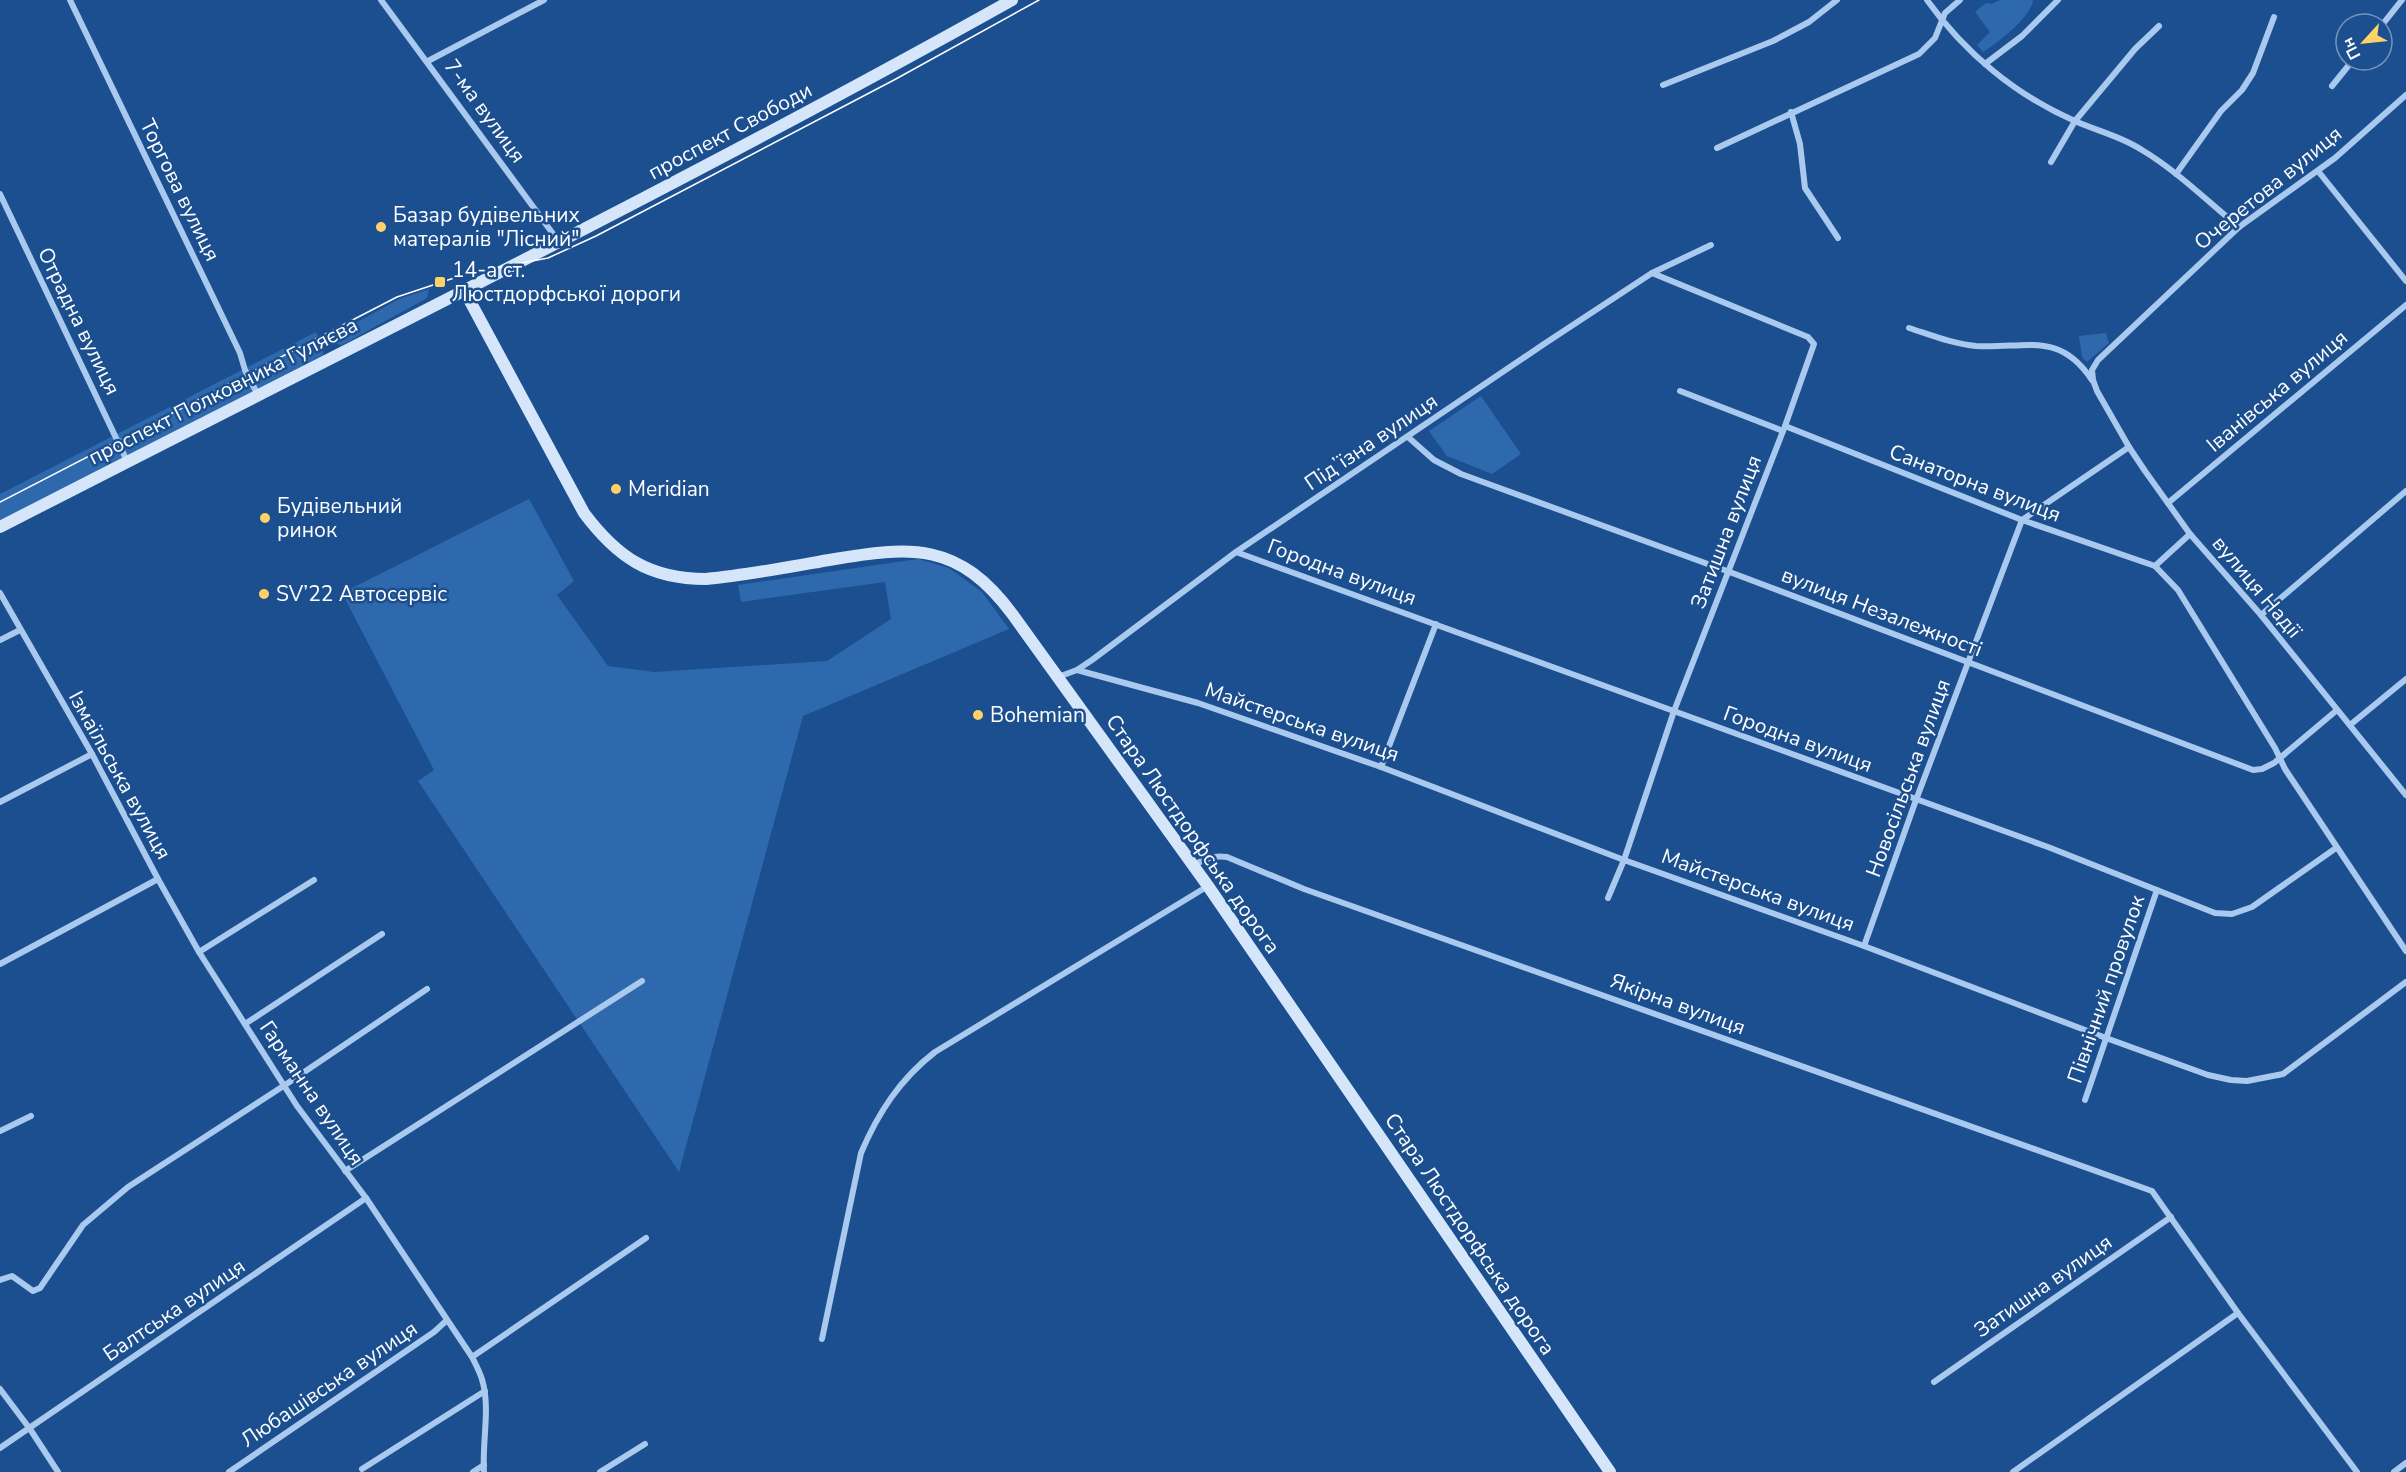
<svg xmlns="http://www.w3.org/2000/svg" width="2406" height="1472" font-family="'Nunito Sans',sans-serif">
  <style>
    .green { fill: #2e69ad }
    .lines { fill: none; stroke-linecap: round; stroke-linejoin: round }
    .street { stroke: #a9c9ee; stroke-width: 6 }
    .secondary { stroke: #d6e6fa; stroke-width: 12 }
    .tram { stroke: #fff; stroke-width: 1.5 }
    .poi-dot { fill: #ffd166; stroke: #1b4f8f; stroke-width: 2 }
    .labels { text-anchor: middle; stroke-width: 5; stroke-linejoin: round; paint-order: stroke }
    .street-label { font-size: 21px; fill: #fff; stroke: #1b4f8f }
    .poi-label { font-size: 21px; fill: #fff; stroke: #1b4f8f; text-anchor: start }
  </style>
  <rect width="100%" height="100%" fill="#1b4f8f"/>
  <g class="green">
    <path d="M2000,0H2033C2032,16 1997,44 1983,52L1977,45L1990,32L1975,12L1986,3L1991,4Z"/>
    <path d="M429,289L427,298L342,345L337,344L334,335L399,299Z"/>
    <path d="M316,332L323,349V355L0,523V494Z"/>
    <path d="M2106,333L2109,343L2087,362L2082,357L2079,336Z"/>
    <path d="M1481,396L1521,454L1492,474L1447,456L1429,431Z"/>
    <path d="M529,499L574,581L557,595L608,666L654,672L827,661L891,619L885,582L741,602L738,585L918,559L949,568L982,592L1009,629L803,716L679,1172L418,781L434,770L342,593Z"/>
  </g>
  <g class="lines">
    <g class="street">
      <path d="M70,0L240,353L245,370L258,395"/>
      <path d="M381,0L559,242"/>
      <path d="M1927,0C1964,52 2015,95 2075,121C2097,131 2121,136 2142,150C2177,171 2207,201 2239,227"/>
      <path d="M2382,25L2402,0"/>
      <path d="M428,61L544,0"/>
      <path d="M1985,64L2022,36L2058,0"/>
      <path d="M1663,85L1773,41L1809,22L1837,0"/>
      <path d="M2332,86L2353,60"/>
      <path d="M2406,95L2335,158L2239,227L2098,360L2092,370L2093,380L2097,391L2129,447L2145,471L2190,534L2261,615L2406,795"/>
      <path d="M1791,112L1800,144L1805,188L1838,238"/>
      <path d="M1717,148L1919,54L1935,38L1945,13L1960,0"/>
      <path d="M2051,162L2075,121L2135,49L2159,26"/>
      <path d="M2318,171L2406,281"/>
      <path d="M2176,174L2221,111L2242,90L2253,73L2274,17"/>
      <path d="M0,194L127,461"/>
      <path d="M1909,328C1931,335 1953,344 1976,346C2025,349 2059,330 2092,380"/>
      <path d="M1680,391L1783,431"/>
      <path d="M1785,426L2022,520L2155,566L2178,590L2275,748L2285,769L2406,951"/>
      <path d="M1408,437L1434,460L1461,474L1727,571L2253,770L2262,769L2274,763L2337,710"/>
      <path d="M2168,503L2406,305"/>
      <path d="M1236,552L2048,847L2215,913L2232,914L2252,907L2336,848"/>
      <path d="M2155,566L2190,534"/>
      <path d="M0,593L92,754L158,879L0,964"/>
      <path d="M2261,615L2406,491"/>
      <path d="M0,640L20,630"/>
      <path d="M1077,670L1198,703L1381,767L1624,860L1864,946L2106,1038L2208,1075L2231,1080L2247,1081L2283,1074L2406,982"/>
      <path d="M1058,677L1077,670L1092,660L1236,552L1544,344L1652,273L1711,245"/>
      <path d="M2350,725L2406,679"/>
      <path d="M1381,767L1436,624"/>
      <path d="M0,802L92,754"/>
      <path d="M1194,865C1205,859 1213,855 1227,857L1304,889L2152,1191L2238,1313L2357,1472"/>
      <path d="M158,879L199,952L297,1106L366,1198L472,1357C476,1365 481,1374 483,1383C490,1410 482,1443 484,1472"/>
      <path d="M1608,898L1624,860L1674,711L1785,426L1814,344L1808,337L1652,273"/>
      <path d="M1864,946L1916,800L2022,520L2129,447"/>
      <path d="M199,952L314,880"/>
      <path d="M245,1024L382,934"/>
      <path d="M2085,1100L2157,890"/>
      <path d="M0,1131L31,1116"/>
      <path d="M345,1171L642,981"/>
      <path d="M0,1280L12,1276L33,1291L40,1288L83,1225L128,1187L285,1085L427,989"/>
      <path d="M822,1339L861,1153C878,1113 900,1079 935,1052L1208,886"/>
      <path d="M472,1357L646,1238"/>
      <path d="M1934,1382L2171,1217"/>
      <path d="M0,1389L30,1429L58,1472"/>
      <path d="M0,1448L366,1198"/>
      <path d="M362,1469L485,1391"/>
      <path d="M229,1472L434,1332L446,1321"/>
      <path d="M473,1472L484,1465"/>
      <path d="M600,1472L645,1444"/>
      <path d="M2013,1472L2238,1313"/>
      <path d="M2394,1472L2406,1463"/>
    </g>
    <g class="secondary">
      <path d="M464,290L584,513C617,557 649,579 706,579C748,575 788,567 829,560C912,546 958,541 1013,615L1208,886L1610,1472"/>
      <path d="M0,527C338,353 680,186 1012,0"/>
    </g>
    <path class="tram" d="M0,502L397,297L469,273L548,258L596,236L894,80L1039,0"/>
  </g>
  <g class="poi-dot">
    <circle cx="381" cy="227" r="6"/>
    <rect x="434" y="276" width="12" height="12" rx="3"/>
    <circle cx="616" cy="489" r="6"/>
    <circle cx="265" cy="518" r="6"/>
    <circle cx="264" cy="594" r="6"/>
    <circle cx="978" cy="715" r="6"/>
  </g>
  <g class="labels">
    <g class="street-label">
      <text transform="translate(485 111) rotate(54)" y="7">7-ма вулиця</text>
      <text transform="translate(730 131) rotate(-28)" y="7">проспект Свободи</text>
      <text transform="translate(2268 188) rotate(-39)" y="7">Очеретова вулиця</text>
      <text transform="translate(180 190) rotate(64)" y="7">Торгова вулиця</text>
      <text transform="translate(79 321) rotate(64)" y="7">Отрадна вулиця</text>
      <text transform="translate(223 391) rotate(-27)" y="7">проспект Полковника Гуляєва</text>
      <text transform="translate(2277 391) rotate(-40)" y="7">Іванівська вулиця</text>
      <text transform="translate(1371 442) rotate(-34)" y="7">Підʼїзна вулиця</text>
      <text transform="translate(1975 483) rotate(21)" y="7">Санаторна вулиця</text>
      <text transform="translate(1726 532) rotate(-69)" y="7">Затишна вулиця</text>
      <text transform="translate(1342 572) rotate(20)" y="7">Городна вулиця</text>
      <text transform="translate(2257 587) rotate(50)" y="7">вулиця Надії</text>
      <text transform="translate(1882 612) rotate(21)" y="7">вулиця Незалежності</text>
      <text transform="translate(1302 722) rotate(19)" y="7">Майстерська вулиця</text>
      <text transform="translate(1798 739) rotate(20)" y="7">Городна вулиця</text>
      <text transform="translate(120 775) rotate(61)" y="7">Ізмаїльська вулиця</text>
      <text transform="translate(1908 778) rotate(-70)" y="7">Новосільська вулиця</text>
      <text transform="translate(1193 834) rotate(55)" y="7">Стара Люстдорфська дорога</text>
      <text transform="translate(1758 890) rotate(20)" y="7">Майстерська вулиця</text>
      <text transform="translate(2106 989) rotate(-71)" y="7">Північний провулок</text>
      <text transform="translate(1678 1004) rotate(20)" y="7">Якірна вулиця</text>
      <text transform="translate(312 1093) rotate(56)" y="7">Гарманна вулиця</text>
      <text transform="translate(1470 1234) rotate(56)" y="7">Стара Люстдорфська дорога</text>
      <text transform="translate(2043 1286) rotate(-35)" y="7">Затишна вулиця</text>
      <text transform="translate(174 1310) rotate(-34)" y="7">Балтська вулиця</text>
      <text transform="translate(329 1384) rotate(-34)" y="7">Любашівська вулиця</text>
    </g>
    <g class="poi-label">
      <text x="393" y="222">Базар будівельних<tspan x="393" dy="24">матералів "Лісний"</tspan></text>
      <text x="452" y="277">14-а ст.<tspan x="452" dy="24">Люстдорфської дороги</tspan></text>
      <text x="628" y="496">Meridian</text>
      <text x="277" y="513">Будівельний<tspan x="277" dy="24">ринок</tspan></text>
      <text x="276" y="601">SV’22 Автосервіс</text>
      <text x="990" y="722">Bohemian</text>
    </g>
  </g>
  <g transform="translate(2364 42) rotate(243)"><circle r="28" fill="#1b4f8f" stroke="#7695bc" stroke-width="1.5"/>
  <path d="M0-4.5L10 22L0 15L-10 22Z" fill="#ffd166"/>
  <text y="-9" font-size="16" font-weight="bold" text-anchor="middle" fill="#ffffff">Пн</text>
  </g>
</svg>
